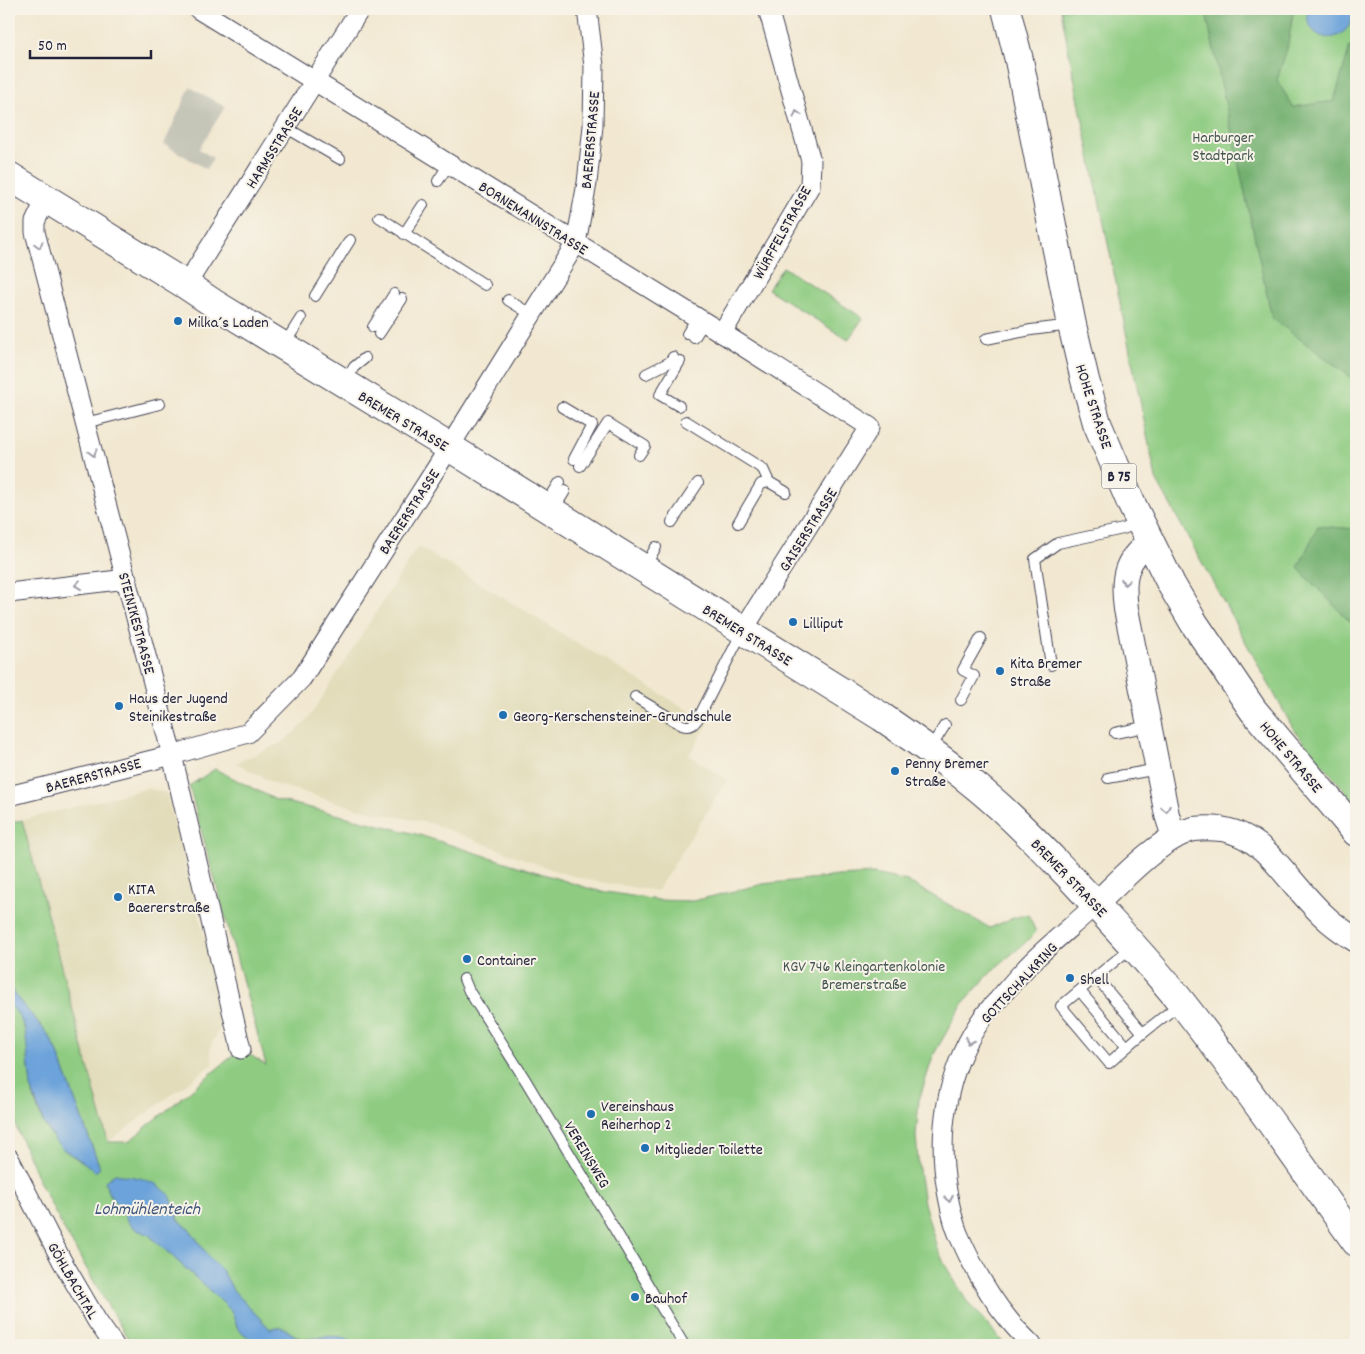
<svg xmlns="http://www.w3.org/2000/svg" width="1365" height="1354" font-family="Dekko,sans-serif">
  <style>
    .built { fill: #e2dcba }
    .industrial { fill: #c5c5b8 }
    .green { fill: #8fcc82; stroke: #58775e }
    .forest { fill: #73b070; stroke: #4a6956 }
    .water { fill: #6ca3da; stroke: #47628a }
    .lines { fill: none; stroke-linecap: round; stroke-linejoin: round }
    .service-casing { stroke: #414052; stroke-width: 12 }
    .minor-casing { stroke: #414052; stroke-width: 21 }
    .tertiary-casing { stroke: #414052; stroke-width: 26 }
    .secondary-casing { stroke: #414052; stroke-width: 30 }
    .primary-casing { stroke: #414052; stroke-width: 30 }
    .service { stroke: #fff; stroke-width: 10 }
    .minor { stroke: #fff; stroke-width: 19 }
    .tertiary { stroke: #fff; stroke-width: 24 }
    .secondary { stroke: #fff; stroke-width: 28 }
    .primary { stroke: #fff; stroke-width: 28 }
    .oneway { stroke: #9c9ca7 }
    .poi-dot { fill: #1f6fb2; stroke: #f7f3e8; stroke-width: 2 }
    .labels { text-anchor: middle; stroke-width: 4; stroke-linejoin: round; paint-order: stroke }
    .shield { fill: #f7f3e8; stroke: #62616f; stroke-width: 1 }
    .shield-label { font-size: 15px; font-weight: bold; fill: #22223b }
    .park-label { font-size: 16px; fill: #435550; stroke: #f7f3e8 }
    .street-label { font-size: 16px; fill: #22223b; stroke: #f7f3e8 }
    .poi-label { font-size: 16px; fill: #22223b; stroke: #f7f3e8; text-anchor: start }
    .water-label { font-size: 18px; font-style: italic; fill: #40567b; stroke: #f7f3e8 }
  </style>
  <rect width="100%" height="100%" fill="#f7f3e8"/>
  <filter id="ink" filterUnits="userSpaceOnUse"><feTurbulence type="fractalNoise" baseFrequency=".02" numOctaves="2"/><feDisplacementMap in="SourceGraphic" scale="10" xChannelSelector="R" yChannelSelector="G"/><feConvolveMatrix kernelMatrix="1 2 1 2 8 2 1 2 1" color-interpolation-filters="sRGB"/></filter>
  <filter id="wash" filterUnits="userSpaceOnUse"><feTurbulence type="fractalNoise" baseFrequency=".0096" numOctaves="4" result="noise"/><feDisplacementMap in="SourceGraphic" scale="20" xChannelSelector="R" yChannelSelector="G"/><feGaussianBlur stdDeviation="1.12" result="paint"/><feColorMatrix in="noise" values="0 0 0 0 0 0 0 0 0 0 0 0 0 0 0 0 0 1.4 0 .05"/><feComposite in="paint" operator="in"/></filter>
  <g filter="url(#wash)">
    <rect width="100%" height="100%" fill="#f2e8d1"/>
    <g class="built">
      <path d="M418,546L709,723L689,755L727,780L657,891L593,881L558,872L433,824L360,809L275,784L236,763L283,742L304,724L316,707Z"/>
      <path d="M148,788L166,793L226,1016L210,1047L213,1064L108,1142L22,820Z"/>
    </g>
    <path class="industrial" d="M190,87L225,107L199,149L213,158L206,169L164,144Z"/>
    <g class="green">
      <path d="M1061,9H1356V804L1294,730L1156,479L1067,43Z"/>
      <path d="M783,267L863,318L848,340L768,289Z"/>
      <path d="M215,769L276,800L315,809L416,834L594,890L657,900L693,901L763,884L838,876L874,874L907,881L990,928L1010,919L1028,914L1036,932L1025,943L994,969L963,1003L934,1054L919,1100L916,1136L919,1170L924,1203L937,1248L947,1268L966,1300L1005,1345H357C343,1334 331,1336 315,1338C311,1339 306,1340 303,1339C289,1336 287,1322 270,1329L233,1290L223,1271L211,1261L191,1231L178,1219L176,1208L115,1174L105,1181L108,1192L121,1208L128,1222L137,1230L148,1234L231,1310L238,1329L253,1341V1345H132L108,1306L61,1224L38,1179L9,1110V1003C29,1025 26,1040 29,1067C31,1095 41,1129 62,1148C73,1158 87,1164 100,1168L57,1051L51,1039L40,1024L25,1008L9,986V823L22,820L108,1142H128L241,1049L266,1065L189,786Z"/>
    </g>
    <g class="forest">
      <path d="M1205,9H1294L1287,49L1277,80L1293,107L1334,101L1350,46L1356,47V381L1272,318Z"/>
      <path d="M1318,526L1356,529V620L1352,624L1298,568Z"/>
    </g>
    <g class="water">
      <path d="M1306,9H1356C1354,15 1352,22 1348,27C1338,42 1317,41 1309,24C1307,20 1307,14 1306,9Z"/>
      <path d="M9,986C17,1000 29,1011 39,1024C47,1032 52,1041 57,1051L100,1168L95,1172L86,1164L63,1149L55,1141L43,1121L31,1087L25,1028L19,1016L9,1003Z"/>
      <path d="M115,1174L140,1178L156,1184L169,1194L176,1208L178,1219L191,1231L211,1260L223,1271L233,1290L270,1329C287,1322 288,1336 303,1339C306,1340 311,1339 315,1338C331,1336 343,1334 357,1345H253V1341L238,1329L231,1310L148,1234L137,1230L128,1222L121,1208L108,1192L105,1181Z"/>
    </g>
  </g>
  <g filter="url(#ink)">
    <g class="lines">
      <g class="service-casing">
        <g id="service">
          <path d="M285,127L340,159"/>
          <path d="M438,181L449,164"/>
          <path d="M379,217L485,285"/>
          <path d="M404,234L423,205"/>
          <path d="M315,296L350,240"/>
          <path d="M508,300L532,315"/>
          <path d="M373,327L394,294"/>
          <path d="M379,334L402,299"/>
          <path d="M687,334L697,318"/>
          <path d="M694,338L704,322"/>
          <path d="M986,339L1031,330L1071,325"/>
          <path d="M284,345L301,318"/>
          <path d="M646,374L670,362L673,357"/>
          <path d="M345,382L354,367L365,358"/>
          <path d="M679,406L660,395L680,361"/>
          <path d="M562,407L592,425L574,459"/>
          <path d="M686,421L763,469L769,482L786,492"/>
          <path d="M85,423L160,404"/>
          <path d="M580,466L608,423L645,446L639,455"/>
          <path d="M545,506L560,482"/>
          <path d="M553,511L565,491"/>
          <path d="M672,522L698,483"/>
          <path d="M738,523L761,484L769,482"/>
          <path d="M644,568L656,547"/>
          <path d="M1051,665L1035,559L1058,543L1123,529L1139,523"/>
          <path d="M635,697L682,725C691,728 694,724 699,717L742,632"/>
          <path d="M961,700L974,676L963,670L981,638"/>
          <path d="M1115,733L1149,726"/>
          <path d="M930,749L945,725"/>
          <path d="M1108,778L1158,769"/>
          <path d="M1096,977L1143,1033L1181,1003"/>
          <path d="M464,979L469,991L526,1081L684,1345"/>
          <path d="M1080,991L1127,1047L1143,1033"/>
          <path d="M1127,1047L1109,1063L1061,1006L1133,946"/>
        </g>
      </g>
      <g class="minor-casing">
        <g id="minor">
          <path d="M198,9L722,333L870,427L743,630"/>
          <path d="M46,199L35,222V232L172,755L241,1049"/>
          <path d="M186,285L360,9"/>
          <path d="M722,333L778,240L810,186L811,161L768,9"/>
          <path d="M9,593L127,579"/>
          <path d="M9,796L172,755L248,733L302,678L437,467L576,243L587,183L593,126L594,66L587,9"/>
          <path d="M9,1158L62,1261L97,1321L114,1345"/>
          <path d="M1032,1345C1024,1337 1016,1329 1009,1320C989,1296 973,1267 960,1238C953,1223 950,1207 947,1191C937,1133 946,1073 979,1023C984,1015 991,1007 998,1000C1011,984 1024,969 1039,955C1057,938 1077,922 1096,904"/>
        </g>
      </g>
      <g class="tertiary-casing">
        <g id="tertiary">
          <path d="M1150,542C1124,560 1122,579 1126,609L1167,815L1174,837"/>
          <path d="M1096,904C1120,881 1162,836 1194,829C1203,828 1212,828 1221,829C1241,832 1256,842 1270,856C1288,875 1304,897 1323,915C1333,925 1345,933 1356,940"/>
        </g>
      </g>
      <g class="secondary-casing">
        <path id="secondary" d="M9,176L186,285L213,303L449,447L882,717C920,743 957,769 991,799C1019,823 1044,850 1069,876C1108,918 1147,959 1182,1003C1243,1080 1298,1162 1356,1242"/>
      </g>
      <g class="primary-casing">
        <path id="primary" d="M1006,9L1019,60L1072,325L1085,380L1097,423L1131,503L1171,584L1194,623L1253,710L1356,832"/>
      </g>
      <use href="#service" class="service"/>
      <use href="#minor" class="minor"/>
      <use href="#tertiary" class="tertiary"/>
      <use href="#secondary" class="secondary"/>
      <use href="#primary" class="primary"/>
    </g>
    <defs><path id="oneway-chevron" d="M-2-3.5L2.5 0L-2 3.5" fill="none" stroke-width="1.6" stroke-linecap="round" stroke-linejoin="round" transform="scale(1.25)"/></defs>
    <g class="oneway">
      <use href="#oneway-chevron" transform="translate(797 114) rotate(-105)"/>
      <use href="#oneway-chevron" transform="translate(39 245) rotate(75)"/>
      <use href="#oneway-chevron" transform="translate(93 453) rotate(75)"/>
      <use href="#oneway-chevron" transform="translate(1125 582) rotate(100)"/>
      <use href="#oneway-chevron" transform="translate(78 585) rotate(173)"/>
      <use href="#oneway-chevron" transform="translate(1166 809) rotate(79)"/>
      <use href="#oneway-chevron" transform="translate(969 1041) rotate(117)"/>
      <use href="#oneway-chevron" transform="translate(949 1199) rotate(80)"/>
    </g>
  </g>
  <g class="poi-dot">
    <circle cx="178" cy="321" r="5"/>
    <circle cx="793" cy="622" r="5"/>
    <circle cx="1000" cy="671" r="5"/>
    <circle cx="119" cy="706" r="5"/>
    <circle cx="503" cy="715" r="5"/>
    <circle cx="895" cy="771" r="5"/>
    <circle cx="118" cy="897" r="5"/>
    <circle cx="467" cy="959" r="5"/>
    <circle cx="1070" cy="978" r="5"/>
    <circle cx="591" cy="1114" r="5"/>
    <circle cx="645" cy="1148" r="5"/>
    <circle cx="635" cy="1297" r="5"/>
  </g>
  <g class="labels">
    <rect class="shield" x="1101.5" y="463.5" width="35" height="25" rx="4"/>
    <g class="shield-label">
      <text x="1119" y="481">B 75</text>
    </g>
    <g class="park-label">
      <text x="1223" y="142">Harburger<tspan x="1223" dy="18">Stadtpark</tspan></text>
      <text x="864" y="971">KGV 746 Kleingartenkolonie<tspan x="864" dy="18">Bremerstraße</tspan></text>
    </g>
    <g class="street-label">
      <text transform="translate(589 140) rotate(-85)" y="6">BAERERSTRASSE</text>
      <text transform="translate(273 147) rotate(-58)" y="6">HARMSSTRASSE</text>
      <text transform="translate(534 217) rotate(32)" y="6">BORNEMANNSTRASSE</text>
      <text transform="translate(781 232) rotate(-61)" y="6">WÜRFFELSTRASSE</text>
      <text transform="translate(1095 406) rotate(72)" y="6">HOHE STRASSE</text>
      <text transform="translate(404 420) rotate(31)" y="6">BREMER STRASSE</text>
      <text transform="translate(408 511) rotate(-57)" y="6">BAERERSTRASSE</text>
      <text transform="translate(807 529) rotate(-58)" y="6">GAISERSTRASSE</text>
      <text transform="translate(138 623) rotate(75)" y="6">STEINIKESTRASSE</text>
      <text transform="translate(748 634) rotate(32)" y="6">BREMER STRASSE</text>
      <text transform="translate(1292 756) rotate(50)" y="6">HOHE STRASSE</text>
      <text transform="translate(93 774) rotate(-15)" y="6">BAERERSTRASSE</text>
      <text transform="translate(1070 877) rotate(46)" y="6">BREMER STRASSE</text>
      <text transform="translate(1018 982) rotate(-47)" y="6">GOTTSCHALKRING</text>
      <text transform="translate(588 1154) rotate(59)" y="6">VEREINSWEG</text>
      <text transform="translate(74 1280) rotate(60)" y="6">GÖHLBACHTAL</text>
    </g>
    <g class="poi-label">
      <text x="188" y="327">Milka´s Laden</text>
      <text x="803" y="628">Lilliput</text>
      <text x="1010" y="668">Kita Bremer<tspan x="1010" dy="18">Straße</tspan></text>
      <text x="129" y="703">Haus der Jugend<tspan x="129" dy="18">Steinikestraße</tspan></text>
      <text x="513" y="721">Georg-Kerschensteiner-Grundschule</text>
      <text x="905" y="768">Penny Bremer<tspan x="905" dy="18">Straße</tspan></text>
      <text x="128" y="894">KITA<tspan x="128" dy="18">Baererstraße</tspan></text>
      <text x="477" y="965">Container</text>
      <text x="1080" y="984">Shell</text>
      <text x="601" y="1111">Vereinshaus<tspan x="601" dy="18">Reiherhop 2</tspan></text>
      <text x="655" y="1154">Mitglieder Toilette</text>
      <text x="645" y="1303">Bauhof</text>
    </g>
    <g class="water-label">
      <text x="147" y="1214">Lohmühlenteich</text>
    </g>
  </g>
  <rect width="1365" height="1354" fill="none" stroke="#f7f3e8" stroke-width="30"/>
  <path d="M30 50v8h121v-8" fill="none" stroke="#22223b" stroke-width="2.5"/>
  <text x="38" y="50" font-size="15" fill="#22223b" stroke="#f7f3e8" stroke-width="4" paint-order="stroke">50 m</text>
</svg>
